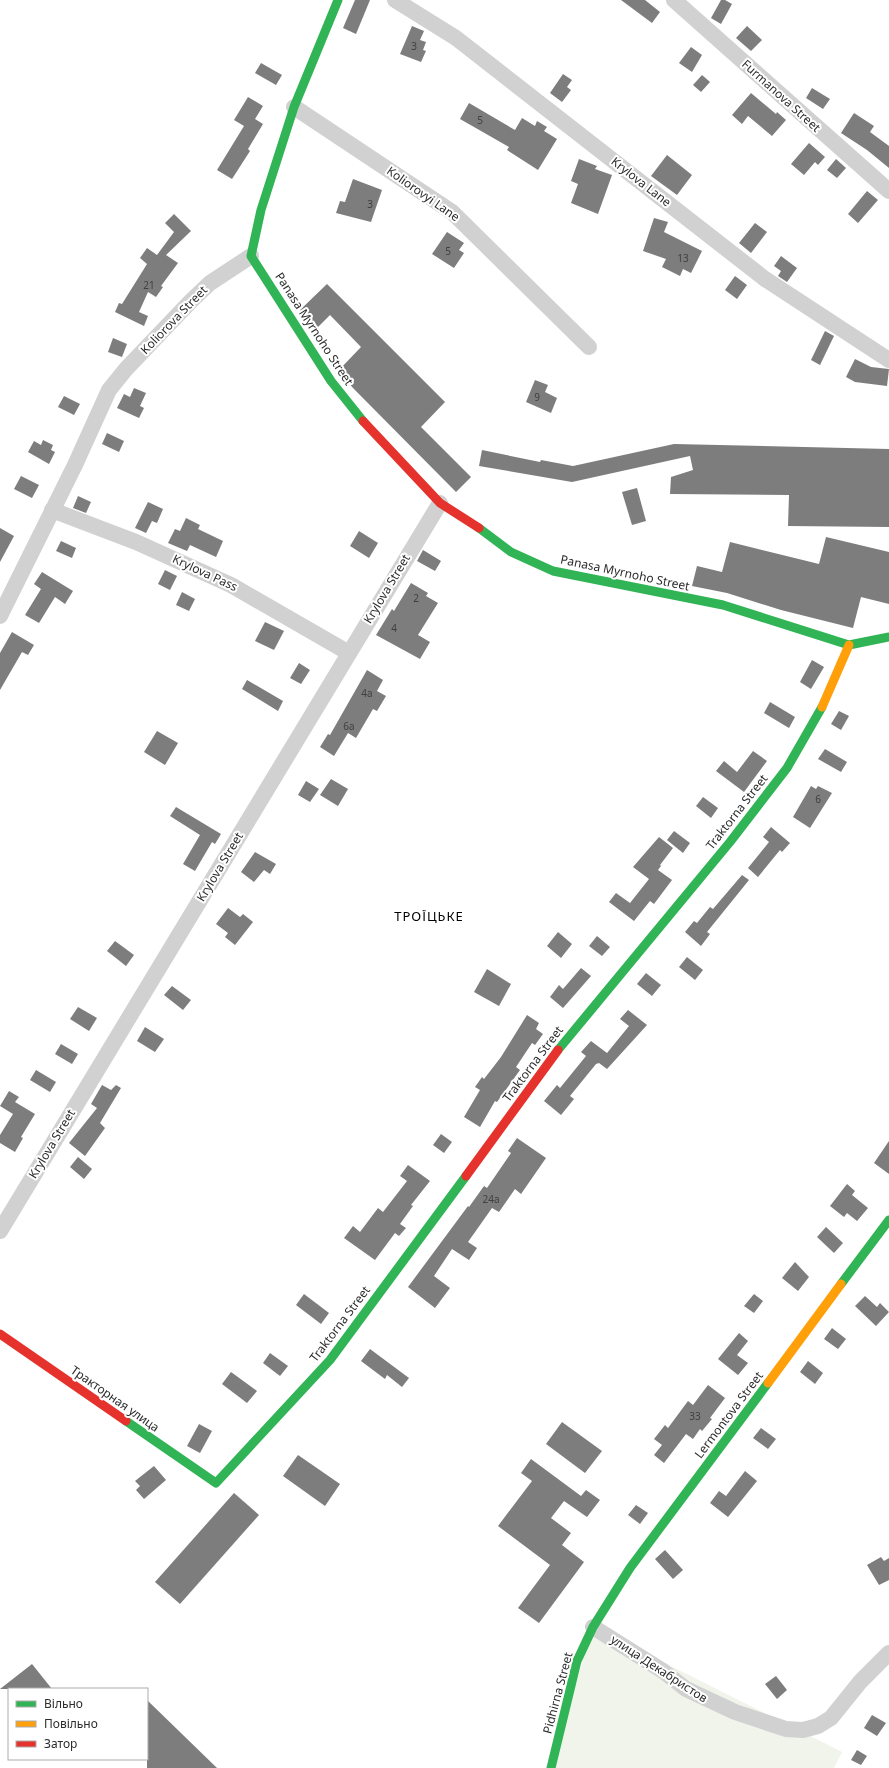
<svg xmlns="http://www.w3.org/2000/svg" width="889" height="1768" font-family="'Noto Sans',sans-serif">
  <style>
    .green { fill: #f0f4ea }
    .building { fill: #7d7d7d }
    .lines { fill: none; stroke-linecap: round; stroke-linejoin: round }
    .street { stroke: #d1d1d1; stroke-width: 16 }
    .fast { stroke: #30b455; stroke-width: 9 }
    .slow { stroke: #ff9f0a; stroke-width: 9 }
    .jam { stroke: #e5322d; stroke-width: 9 }
    .labels { text-anchor: middle; stroke-width: 4; stroke-linejoin: round; paint-order: stroke }
    .number-label { font-size: 10px; fill: #404040 }
    .street-label { font-size: 12px; fill: #2c2c2c; stroke: #fff }
    .neighbourhood-label { font-size: 13px; letter-spacing: 1px; fill: #000; stroke: #fff }
  </style>
  <rect width="100%" height="100%" fill="#fff"/>
  <path class="green" d="M593,1627L842,1752L834,1768H551Z"/>
  <g class="building">
    <path d="M355,0H370L356,34L343,28Z"/>
    <path d="M621,0H645L660,12L652,23Z"/>
    <path d="M721,0H725L732,4L721,24L711,18Z"/>
    <path d="M412,26L424,31L420,40L426,42L423,50L426,51L421,62L400,54Z"/>
    <path d="M747,26L762,40L751,51L736,38Z"/>
    <path d="M691,47L702,55L692,72L679,63Z"/>
    <path d="M261,63L282,75L276,85L255,73Z"/>
    <path d="M563,74L572,80L567,87L571,90L562,102L550,93Z"/>
    <path d="M702,75L710,82L701,92L693,85Z"/>
    <path d="M812,88L830,99L823,109L806,98Z"/>
    <path d="M751,93L776,114L777,112L786,120L772,136L748,116L742,124L732,115Z"/>
    <path d="M248,97L263,106L255,119L263,124L248,149L250,151L232,179L217,170L244,126L234,120Z"/>
    <path d="M469,103L515,130L522,118L535,126L537,121L547,127L544,131L557,139L538,170L507,150L509,147L460,119Z"/>
    <path d="M854,113L874,126L870,132L889,146V168L867,150L841,133Z"/>
    <path d="M809,143L825,157L818,165L815,162L804,175L791,164Z"/>
    <path d="M667,155L692,175L677,195L651,176Z"/>
    <path d="M579,159L597,166L595,169L612,175L598,214L571,203L578,184L571,181Z"/>
    <path d="M836,159L846,168L837,178L827,170Z"/>
    <path d="M353,179L382,190L371,222L336,213L340,201L345,202Z"/>
    <path d="M867,191L878,200L858,223L848,214Z"/>
    <path d="M174,214L191,231L166,255L178,263L161,286L163,287L156,297L148,292L139,312L148,316L144,326L115,312L119,303L122,304L147,264L140,258L147,248L157,255L174,232L165,223Z"/>
    <path d="M654,218L668,222L664,232L702,251L691,273L683,269L680,276L662,267L666,259L643,251Z"/>
    <path d="M755,223L767,232L751,253L739,243Z"/>
    <path d="M447,232L464,243L459,250L464,253L454,268L432,254Z"/>
    <path d="M781,256L797,268L787,282L778,276L781,271L774,266Z"/>
    <path d="M735,276L747,285L737,299L725,290Z"/>
    <path d="M327,284L445,402L421,427L471,477L456,492L353,388L341,374L339,370L361,347L330,315L315,330L300,310Z"/>
    <path d="M825,331L834,336L820,365L811,360Z"/>
    <path d="M113,338L127,344L122,357L108,352Z"/>
    <path d="M855,359L871,367L889,369L887,386L855,382L846,377Z"/>
    <path d="M535,380L548,385L545,392L557,398L551,413L526,402Z"/>
    <path d="M134,388L146,393L140,406L144,408L139,418L117,408L124,394L130,397Z"/>
    <path d="M64,396L80,404L74,415L58,407Z"/>
    <path d="M107,433L124,441L119,452L102,444Z"/>
    <path d="M43,440L53,445L51,450L55,452L49,464L28,452L34,441L41,445Z"/>
    <path d="M674,444L889,449V527L788,526L789,495L670,494L671,477L693,470L690,456L572,482L479,466L482,450L540,462L541,460L573,466Z"/>
    <path d="M21,476L39,485L32,498L14,489Z"/>
    <path d="M637,488L646,521L632,525L622,492Z"/>
    <path d="M78,496L91,502L86,513L73,508Z"/>
    <path d="M148,502L163,509L157,523L152,521L146,533L135,528Z"/>
    <path d="M186,518L200,525L198,529L223,541L216,557L190,545L187,551L168,543L175,529L180,531Z"/>
    <path d="M0,528L14,536L0,562Z"/>
    <path d="M359,531L378,543L369,558L350,546Z"/>
    <path d="M826,537L889,552V604L861,597L853,628L781,610L727,593L692,586L697,566L722,572L730,542L819,564Z"/>
    <path d="M61,541L76,548L72,558L56,551Z"/>
    <path d="M423,550L441,561L435,571L417,561Z"/>
    <path d="M165,570L177,576L170,590L158,584Z"/>
    <path d="M42,572L73,591L65,604L55,597L39,623L25,615L41,589L34,584Z"/>
    <path d="M411,583L428,593L426,596L438,603L418,635L430,642L420,659L376,635L392,609L394,611Z"/>
    <path d="M182,592L195,599L189,611L176,605Z"/>
    <path d="M265,622L284,631L274,650L255,641Z"/>
    <path d="M12,632L34,645L28,655L22,652L0,690V653Z"/>
    <path d="M812,660L824,667L811,689L800,682Z"/>
    <path d="M299,663L310,670L301,684L290,678Z"/>
    <path d="M367,670L383,680L377,691L386,696L377,711L373,709L356,738L348,733L334,756L320,747L328,734L330,735Z"/>
    <path d="M247,680L283,701L278,711L242,689Z"/>
    <path d="M770,702L795,717L789,728L764,713Z"/>
    <path d="M839,711L849,716L841,730L831,724Z"/>
    <path d="M157,731L178,743L165,765L144,752Z"/>
    <path d="M825,749L847,762L841,772L818,759Z"/>
    <path d="M753,751L767,761L744,792L716,771L724,761L737,772Z"/>
    <path d="M331,779L348,789L338,806L320,795Z"/>
    <path d="M306,781L319,789L310,802L298,795Z"/>
    <path d="M811,786L816,789L818,786L832,793L810,828L793,817Z"/>
    <path d="M703,797L718,808L711,818L696,806Z"/>
    <path d="M176,807L221,834L215,844L212,842L195,871L183,864L200,835L170,816Z"/>
    <path d="M771,827L790,843L782,852L780,850L758,877L748,868L769,842L763,837Z"/>
    <path d="M674,831L690,843L683,853L667,840Z"/>
    <path d="M659,837L673,848L660,865L661,866L658,870L672,880L654,904L650,901L634,921L609,902L616,893L630,903L649,879L633,867Z"/>
    <path d="M255,852L276,864L270,874L264,870L254,882L241,872Z"/>
    <path d="M742,875L749,880L707,932L710,934L701,946L685,932L694,921L697,923L710,907L713,909Z"/>
    <path d="M228,908L240,917L243,914L253,922L235,945L225,937L228,933L216,924Z"/>
    <path d="M558,932L572,944L561,958L547,946Z"/>
    <path d="M597,936L610,947L602,956L589,946Z"/>
    <path d="M115,941L134,955L126,966L107,951Z"/>
    <path d="M687,957L703,970L695,980L679,967Z"/>
    <path d="M581,968L591,976L563,1008L550,997L559,985L563,989Z"/>
    <path d="M487,969L511,984L499,1006L474,992Z"/>
    <path d="M646,973L661,985L652,996L637,984Z"/>
    <path d="M172,986L191,1000L183,1010L164,995Z"/>
    <path d="M78,1007L97,1018L89,1031L70,1019Z"/>
    <path d="M628,1010L647,1025L607,1069L599,1063L596,1064L570,1096L574,1099L561,1115L544,1101L557,1085L560,1088L586,1056L581,1052L591,1041L607,1053L629,1026L620,1019Z"/>
    <path d="M527,1015L539,1023L536,1029L543,1034L535,1045L532,1043L516,1067L520,1070L497,1102L495,1101L480,1127L464,1117L480,1090L475,1087L482,1077L484,1079L501,1057Z"/>
    <path d="M145,1027L164,1039L155,1052L137,1041Z"/>
    <path d="M61,1044L78,1054L72,1064L55,1054Z"/>
    <path d="M36,1070L56,1082L50,1092L30,1080Z"/>
    <path d="M102,1085L111,1090L116,1085L121,1088L100,1123L105,1128L85,1156L69,1143L97,1108L91,1104Z"/>
    <path d="M9,1091L19,1097L15,1102L35,1114L21,1137L23,1138L15,1152L0,1143V1135L13,1114L0,1106Z"/>
    <path d="M441,1134L452,1142L444,1153L433,1145Z"/>
    <path d="M517,1138L546,1158L521,1194L515,1189L499,1212L492,1208L468,1242L477,1248L469,1260L452,1249L434,1276L450,1288L435,1308L408,1287L468,1206L469,1207L484,1186L487,1188L511,1153L508,1151Z"/>
    <path d="M889,1141V1174L874,1163Z"/>
    <path d="M78,1157L92,1169L84,1179L70,1167Z"/>
    <path d="M408,1165L430,1181L411,1205L413,1206L400,1224L406,1228L399,1236L395,1233L375,1260L344,1238L353,1226L360,1232L378,1208L383,1212L407,1181L400,1176Z"/>
    <path d="M847,1184L855,1191L852,1195L868,1208L857,1221L847,1213L844,1217L830,1206Z"/>
    <path d="M826,1227L843,1243L834,1253L817,1237Z"/>
    <path d="M795,1262L809,1277L798,1291L782,1278Z"/>
    <path d="M304,1294L329,1313L321,1324L296,1305Z"/>
    <path d="M754,1294L763,1301L754,1313L744,1306Z"/>
    <path d="M865,1296L877,1307L880,1303L889,1312L876,1326L855,1306Z"/>
    <path d="M832,1328L846,1339L838,1349L824,1339Z"/>
    <path d="M739,1333L748,1341L737,1355L748,1363L738,1375L718,1359Z"/>
    <path d="M370,1349L409,1378L402,1387L387,1375L385,1379L361,1361Z"/>
    <path d="M270,1353L288,1366L280,1376L263,1363Z"/>
    <path d="M808,1361L823,1373L815,1384L800,1372Z"/>
    <path d="M231,1372L257,1391L247,1403L222,1384Z"/>
    <path d="M708,1385L725,1398L710,1418L712,1419L702,1431L700,1429L693,1439L686,1434L664,1463L654,1455L662,1445L654,1439L665,1425L668,1428L688,1401L693,1405Z"/>
    <path d="M562,1422L602,1451L585,1473L546,1444Z"/>
    <path d="M199,1424L212,1431L200,1453L187,1446Z"/>
    <path d="M761,1428L776,1439L768,1449L753,1438Z"/>
    <path d="M298,1455L340,1484L325,1506L283,1476Z"/>
    <path d="M531,1459L581,1496L586,1490L600,1500L587,1517L564,1501L551,1518L571,1533L562,1545L584,1562L539,1623L518,1608L550,1565L498,1526L532,1481L521,1473Z"/>
    <path d="M154,1466L166,1480L144,1499L136,1490L140,1486L135,1481Z"/>
    <path d="M745,1471L757,1481L728,1517L710,1503L719,1491L726,1496Z"/>
    <path d="M234,1493L259,1515L180,1604L155,1582Z"/>
    <path d="M636,1505L648,1513L640,1524L628,1515Z"/>
    <path d="M665,1550L683,1570L673,1579L655,1559Z"/>
    <path d="M881,1557L884,1561L889,1558V1580L879,1585L867,1565Z"/>
    <path d="M32,1664L52,1689H0Z"/>
    <path d="M776,1676L787,1690L777,1699L765,1684Z"/>
    <path d="M147,1700L217,1768H147Z"/>
    <path d="M872,1715L886,1723L877,1736L864,1728Z"/>
    <path d="M857,1750L867,1756L861,1765L851,1760Z"/>
  </g>
  <g class="lines">
    <g class="street">
      <path d="M395,0L456,38L765,279L889,360"/>
      <path d="M674,0L889,191"/>
      <path d="M294,107L452,212L589,347"/>
      <path d="M52,510L136,542L231,585L349,653"/>
      <path d="M0,616L75,465L109,390L126,369L191,301L210,283L251,256"/>
      <path d="M0,1231L440,503"/>
      <path d="M593,1627L663,1671L686,1689L735,1712L786,1729L803,1730L818,1726L831,1718L860,1682L889,1653"/>
    </g>
    <g class="fast">
      <path d="M338,0L294,107L261,210L251,256L331,381L363,421"/>
      <path d="M479,528L511,552L553,571L723,605L849,645L889,637"/>
      <path d="M558,1050L730,842L787,768L822,707"/>
      <path d="M841,1284L889,1220"/>
      <path d="M126,1421L216,1483L330,1360L466,1176"/>
      <path d="M551,1768L577,1661L593,1627L630,1568L768,1383"/>
    </g>
    <g class="slow">
      <path d="M822,707L849,645"/>
      <path d="M768,1383L841,1284"/>
    </g>
    <g class="jam">
      <path d="M363,421L440,503L479,528"/>
      <path d="M466,1176L558,1050"/>
      <path d="M0,1334L126,1421"/>
    </g>
  </g>
  <g class="labels">
    <g class="number-label">
      <text x="414" y="50">3</text>
      <text x="480" y="124">5</text>
      <text x="370" y="208">3</text>
      <text x="448" y="255">5</text>
      <text x="683" y="262">13</text>
      <text x="149" y="289">21</text>
      <text x="537" y="401">9</text>
      <text x="416" y="602">2</text>
      <text x="394" y="632">4</text>
      <text x="367" y="697">4а</text>
      <text x="349" y="730">6а</text>
      <text x="818" y="803">6</text>
      <text x="491" y="1203">24а</text>
      <text x="695" y="1420">33</text>
    </g>
    <g class="street-label">
      <text transform="translate(781 96) rotate(42)" y="4">Furmanova Street</text>
      <text transform="translate(641 182) rotate(38)" y="4">Krylova Lane</text>
      <text transform="translate(423 194) rotate(35)" y="4">Koliorovyi Lane</text>
      <text transform="translate(174 320) rotate(-46)" y="4">Koliorova Street</text>
      <text transform="translate(314 329) rotate(57)" y="4">Panasa Myrnoho Street</text>
      <text transform="translate(205 573) rotate(25)" y="4">Krylova Pass</text>
      <text transform="translate(625 573) rotate(12)" y="4">Panasa Myrnoho Street</text>
      <text transform="translate(387 589) rotate(-59)" y="4">Krylova Street</text>
      <text transform="translate(737 812) rotate(-52)" y="4">Traktorna Street</text>
      <text transform="translate(220 867) rotate(-59)" y="4">Krylova Street</text>
      <text transform="translate(533 1064) rotate(-53)" y="4">Traktorna Street</text>
      <text transform="translate(52 1144) rotate(-59)" y="4">Krylova Street</text>
      <text transform="translate(340 1324) rotate(-53)" y="4">Traktorna Street</text>
      <text transform="translate(115 1399) rotate(35)" y="4">Тракторная улица</text>
      <text transform="translate(729 1415) rotate(-53)" y="4">Lermontova Street</text>
      <text transform="translate(659 1669) rotate(33)" y="4">улица Декабристов</text>
      <text transform="translate(558 1693) rotate(-75)" y="4">Pidhirna Street</text>
    </g>
    <g class="neighbourhood-label">
      <text x="429" y="921">ТРОЇЦЬКЕ</text>
    </g>
  </g>
  <rect x="8" y="1688" width="140" height="72" fill="#ffffff" stroke="#ababab"/>
  <rect x="16" y="1701" width="20" height="6" fill="#30b455" stroke="#ababab"/>
  <text x="44" y="1708" font-size="12" fill="#2c2c2c">Вільно</text>
  <rect x="16" y="1721" width="20" height="6" fill="#ff9f0a" stroke="#ababab"/>
  <text x="44" y="1728" font-size="12" fill="#2c2c2c">Повільно</text>
  <rect x="16" y="1741" width="20" height="6" fill="#e5322d" stroke="#ababab"/>
  <text x="44" y="1748" font-size="12" fill="#2c2c2c">Затор</text>
</svg>
